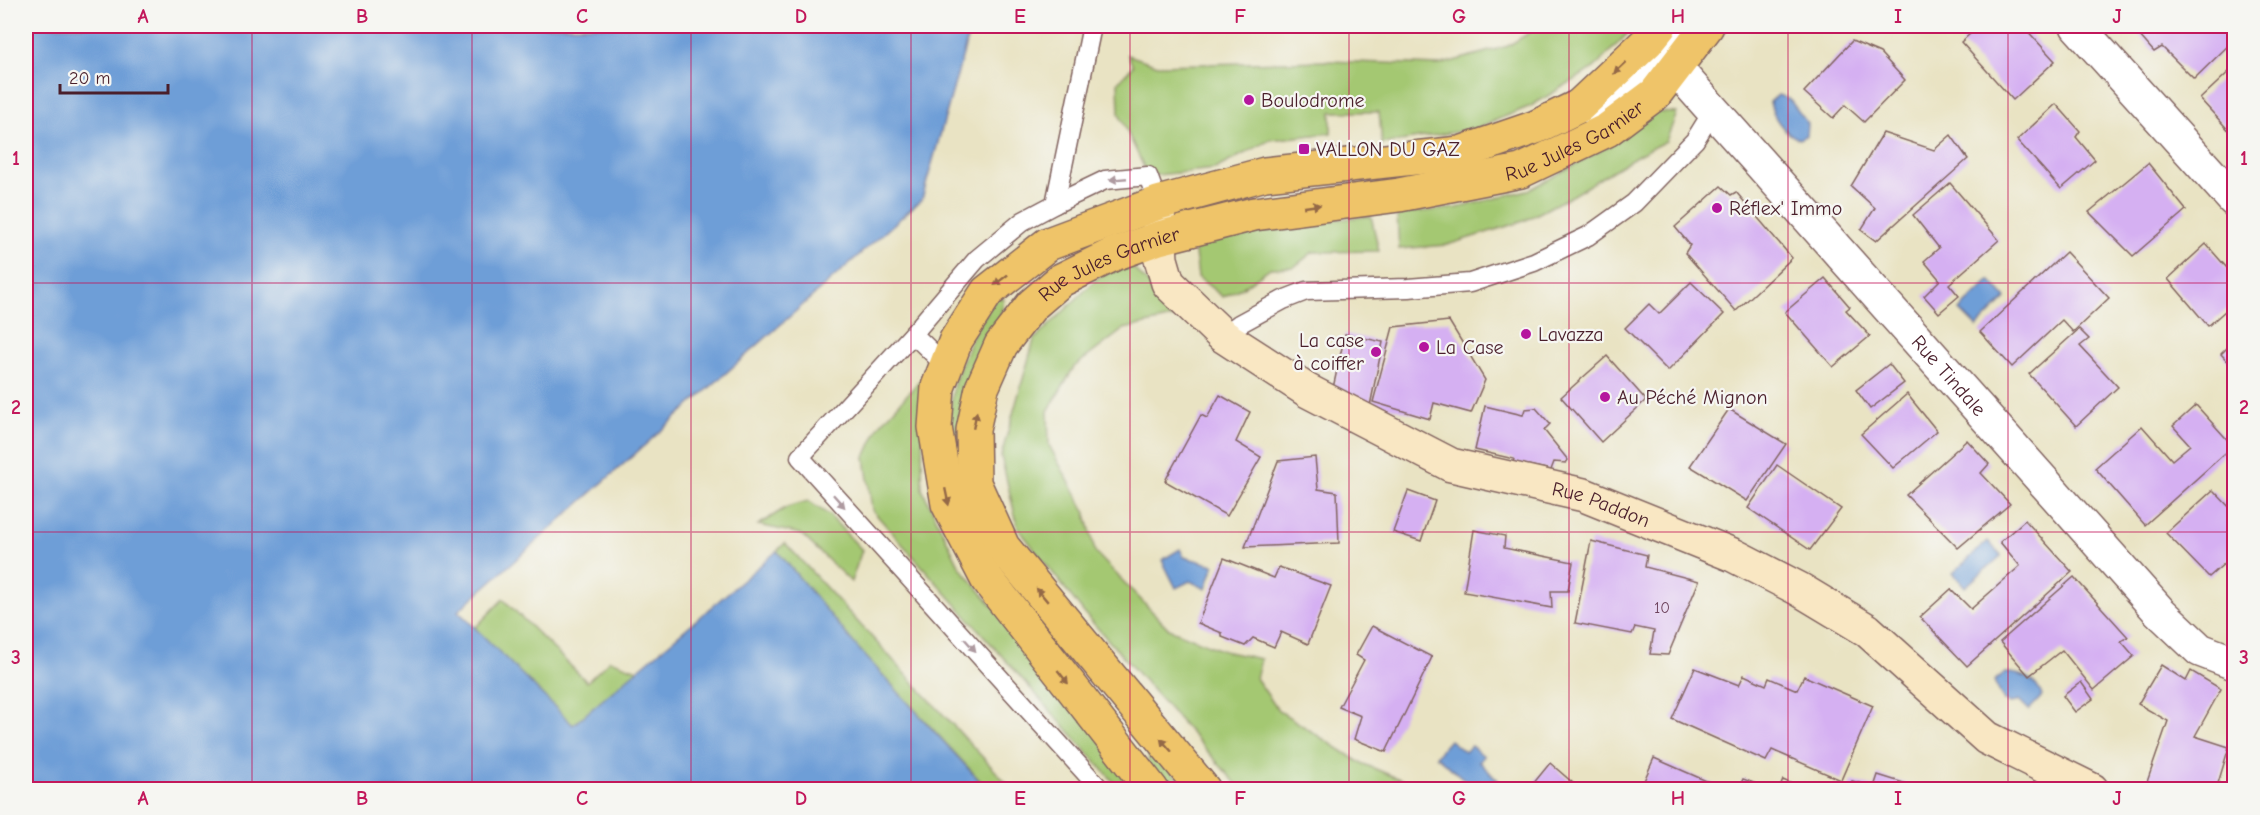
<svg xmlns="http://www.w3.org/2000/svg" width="2260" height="815" font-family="'Comic Neue',sans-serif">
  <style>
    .green { fill: #a4c872; stroke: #77744e; stroke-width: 1.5 }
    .water { fill: #6e9ed7; stroke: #5c5e81; stroke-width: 1.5 }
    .building { fill: #d5b0f2 }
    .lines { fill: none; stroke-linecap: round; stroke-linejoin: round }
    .lane-casing { stroke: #826460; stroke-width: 21 }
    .street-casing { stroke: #826460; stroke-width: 36 }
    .secondary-casing { stroke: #826460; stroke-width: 36 }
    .primary-casing { stroke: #826460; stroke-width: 36 }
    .lane { stroke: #fff; stroke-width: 18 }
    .street { stroke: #fff; stroke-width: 33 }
    .secondary { stroke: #f9e7c3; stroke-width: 33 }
    .primary { stroke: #efc469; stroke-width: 33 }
    .oneway { fill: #946947 }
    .oneway2 { fill: #ae9aa0 }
    .grid { fill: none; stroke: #c2185b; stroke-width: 1.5; stroke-opacity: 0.55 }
    .poi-dot { fill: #b5179e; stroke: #f6f6f2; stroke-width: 2 }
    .labels { text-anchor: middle; stroke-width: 4.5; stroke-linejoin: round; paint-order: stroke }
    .number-label { font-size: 16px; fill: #6d435d }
    .poi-label { font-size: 20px; fill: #4a1f2b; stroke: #f6f6f2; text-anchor: start }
    .street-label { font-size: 20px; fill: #4a1f2b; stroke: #f6f6f2 }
    .neatline { fill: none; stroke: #c2185b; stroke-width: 2 }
    .grid-label { font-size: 20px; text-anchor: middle; font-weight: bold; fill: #c2185b }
  </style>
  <rect width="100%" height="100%" fill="#f6f6f2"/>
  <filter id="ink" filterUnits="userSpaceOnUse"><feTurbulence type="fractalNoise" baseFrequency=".0167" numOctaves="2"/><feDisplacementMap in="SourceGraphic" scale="12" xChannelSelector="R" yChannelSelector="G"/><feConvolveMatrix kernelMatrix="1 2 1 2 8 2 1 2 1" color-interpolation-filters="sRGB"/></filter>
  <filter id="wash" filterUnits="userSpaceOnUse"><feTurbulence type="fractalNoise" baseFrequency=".008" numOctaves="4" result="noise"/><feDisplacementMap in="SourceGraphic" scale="24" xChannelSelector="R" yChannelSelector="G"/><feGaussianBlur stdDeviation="1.35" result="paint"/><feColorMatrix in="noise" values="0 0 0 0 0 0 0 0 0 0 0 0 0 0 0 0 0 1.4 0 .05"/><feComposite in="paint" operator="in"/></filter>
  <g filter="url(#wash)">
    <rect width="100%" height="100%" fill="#e9e3c3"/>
    <g class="green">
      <path d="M1540,26H1635L1594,68L1531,106L1474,129L1382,144L1379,112H1331V133L1270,140L1215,169L1148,176L1119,114L1118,82L1133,66L1128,55L1158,65L1327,61L1439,65L1508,46Z"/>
      <path d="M1654,112L1677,113L1666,141L1638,155L1573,195L1524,221L1447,245L1399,249L1397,214L1457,208L1531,189L1616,142Z"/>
      <path d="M1371,216L1379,251L1313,252L1294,267L1270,268L1245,286L1223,297L1198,277L1194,245L1301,223Z"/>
      <path d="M1129,264L1181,316L1124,329L1074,367L1048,411L1049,445L1086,513L1095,552L1169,629L1224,651L1261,659L1256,678L1278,710L1359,762L1404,781L1414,789H1241L1084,613L1018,528L1001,456L1034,340L1100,276Z"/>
      <path d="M997,297L1004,299L999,327L964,396L981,537L948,428L954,383L974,332Z"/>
      <path d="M923,377L922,489L960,567L1146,789H1120L872,510L865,457L879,426Z"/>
      <path d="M808,501L829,515L862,550L851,582L801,534L758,525L787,507Z"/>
      <path d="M785,543L1012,789H988L857,647L777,551Z"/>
      <path d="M503,599L587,682L610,660L638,670L573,725L475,628Z"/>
      <path d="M1149,745L1187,789H1168L1148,766Z"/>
    </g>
    <g class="water">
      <path d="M26,26H971L922,199L458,611L573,725L777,551L857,647L987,789H26Z"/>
      <path d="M1778,95L1789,99L1808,124L1807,135L1799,139C1784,133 1773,118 1770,102Z"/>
      <path d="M1990,280L2006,298L1977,327L1960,310Z"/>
      <path d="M1988,541L2001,556L1965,587L1953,573Z"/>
      <path d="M1180,549L1184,557L1214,565L1206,589L1190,581L1176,588L1162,560Z"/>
      <path d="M2005,673C2023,673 2036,679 2042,696L2029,710L2019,700L2011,703L2004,701L1994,681Z"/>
      <path d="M1450,740L1465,752L1471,746L1484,756L1479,762L1498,780L1491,789H1476L1436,756Z"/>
    </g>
    <g id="blocks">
      <g class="building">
        <path d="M1979,26H2023L2055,61L2013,100L1961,42Z"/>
        <path d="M2134,26H2234V40L2194,79L2162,47L2154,52L2132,27Z"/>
        <path d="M1852,41L1880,53L1905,80L1864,122L1845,105L1833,118L1804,92Z"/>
        <path d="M2232,69L2234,71V136L2200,99Z"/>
        <path d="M2056,104L2080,131L2076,137L2095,160L2061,189L2017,140Z"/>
        <path d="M1883,133L1934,150L1951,135L1968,159L1876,241L1861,230L1875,208L1851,186Z"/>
        <path d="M2148,163L2186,210L2133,256L2089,212Z"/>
        <path d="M1950,183L1999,240L1949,284L1959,296L1939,313L1924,296L1940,280L1924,261L1939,248L1913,215Z"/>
        <path d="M1721,186L1731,195L1736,192L1792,258L1736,311L1685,253L1690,245L1675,227Z"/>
        <path d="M2206,244L2234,276V282L2230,286L2234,292V303L2208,326L2168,279Z"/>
        <path d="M2066,252L2109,298L2073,332L2062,320L2012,367L1980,332Z"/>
        <path d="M1825,278L1850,307L1846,310L1870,336L1833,367L1785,312Z"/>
        <path d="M1691,282L1724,314L1668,371L1625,328L1649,304L1659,314Z"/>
        <path d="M1449,321L1485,380L1471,413L1434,403L1430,419L1373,402L1393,327Z"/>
        <path d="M2079,329L2089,339L2080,346L2118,387L2076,426L2029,374Z"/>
        <path d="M1345,334L1383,342L1370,406L1331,397Z"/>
        <path d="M2234,341V368L2221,354Z"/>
        <path d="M1607,356L1646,400L1601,442L1561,397Z"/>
        <path d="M1889,364L1904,383L1870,409L1856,390Z"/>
        <path d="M1907,394L1937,431L1893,468L1861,434Z"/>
        <path d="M1220,395L1250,412L1236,442L1261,457L1227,516L1165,481L1201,415L1207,418Z"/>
        <path d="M2196,405L2233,446L2145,525L2095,468L2142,426L2172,460L2190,445L2173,426Z"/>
        <path d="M1485,406L1523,415L1525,409L1536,408L1550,424L1544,430L1568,460L1566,463L1554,462L1551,470L1513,462L1514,459L1475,450Z"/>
        <path d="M1729,409L1786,444L1747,501L1690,466Z"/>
        <path d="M1967,440L1989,464L1981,473L2010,504L1958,548L1906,495Z"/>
        <path d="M1315,457L1318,489L1337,492L1339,543L1245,547L1278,461Z"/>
        <path d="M1777,465L1841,509L1810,550L1748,508Z"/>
        <path d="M2213,490L2234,512V555L2209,577L2166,533Z"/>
        <path d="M1408,491L1435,501L1421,541L1393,532Z"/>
        <path d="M2025,520L2072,572L1967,666L1920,617L1951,589L1971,609L2020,566L2000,542Z"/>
        <path d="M1474,530L1505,536L1504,548L1573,562L1568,591H1551L1552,608L1464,592Z"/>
        <path d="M1591,541L1647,555L1645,567L1699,581L1668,655L1650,654L1654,631L1635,627L1632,634L1575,623Z"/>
        <path d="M1224,558L1274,578L1279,567L1331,586L1308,644L1281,632L1274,647L1253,638L1245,646L1222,637V633L1198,623Z"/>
        <path d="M2074,577L2128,637L2121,641L2134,656L2094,690L2062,650L2029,676L2000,642Z"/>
        <path d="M1372,626L1432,657L1386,752L1354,739L1361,716L1339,707L1364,660L1356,655Z"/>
        <path d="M2161,665L2186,681L2191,671L2221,689L2195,736L2229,747L2216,790H2166L2147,782L2168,721L2138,704Z"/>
        <path d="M1695,668L1739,685L1744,675L1766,685L1769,678L1797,690L1804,676L1873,706L1841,780L1772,750L1766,761L1672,719Z"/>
        <path d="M2081,682L2093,699L2075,712L2063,696Z"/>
        <path d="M1654,758L1727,790H1640Z"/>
        <path d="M1550,763L1573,783L1571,790H1528Z"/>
        <path d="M1878,775L1923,789V790H1849L1852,781L1874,787Z"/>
        <path d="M1743,779L1770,789V790H1738Z"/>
        <path d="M1783,780L1805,790H1779Z"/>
      </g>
    </g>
  </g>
  <g filter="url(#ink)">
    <use href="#blocks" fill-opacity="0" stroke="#826460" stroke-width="1.5"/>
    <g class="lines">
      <g class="lane-casing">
        <g id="lane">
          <path d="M1092,26L1055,204L1023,221L977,259L913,334L800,457L1101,790"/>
          <path d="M1055,204L1105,180L1148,176L1158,203"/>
          <path d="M913,334L946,366"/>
          <path d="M1223,336L1239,324L1283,300L1306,291L1408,288L1470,283L1534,262L1588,236L1634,203L1695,140L1713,111"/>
        </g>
      </g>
      <g class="street-casing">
        <g id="street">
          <path d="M2077,26L2234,200"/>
          <path id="s1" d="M1678,42L1670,53L1676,69L2159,611L2200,650L2234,663"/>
          <path d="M1579,106L1618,101L1663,64L1676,69"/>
        </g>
      </g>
      <g class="secondary-casing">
        <g id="secondary">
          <path id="s2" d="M1158,211L1161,259L1168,283L1223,336L1308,391L1451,465L1584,495L1733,555L1799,589L1867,630L1987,738L2092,790"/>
        </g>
      </g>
      <g class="primary-casing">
        <g id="primary">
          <path d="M1152,790L987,579L948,504L935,427L938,387L956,340L987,292L1048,244L1158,203L1265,174L1460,153L1536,127L1579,106L1647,42L1660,26"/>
          <path id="s3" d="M1204,790L1003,547L974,483L973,430L982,388L1001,345L1032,305L1061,280L1114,254L1159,238L1254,214L1399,195L1521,171L1607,130L1655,94L1707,26"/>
        </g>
      </g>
      <use href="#lane" class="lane"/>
      <use href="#street" class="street"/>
      <use href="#secondary" class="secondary"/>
      <use href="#primary" class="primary"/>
    </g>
    <defs><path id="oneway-solid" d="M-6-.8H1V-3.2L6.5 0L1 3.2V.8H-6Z" transform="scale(1.5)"/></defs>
    <g class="oneway">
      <use href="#oneway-solid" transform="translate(1620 68) rotate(137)"/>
      <use href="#oneway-solid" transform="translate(1312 206) rotate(-8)"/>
      <use href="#oneway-solid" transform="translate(1001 280) rotate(142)"/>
      <use href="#oneway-solid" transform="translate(975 420) rotate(-78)"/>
      <use href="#oneway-solid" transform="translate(947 497) rotate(78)"/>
      <use href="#oneway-solid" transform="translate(1042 595) rotate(-130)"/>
      <use href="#oneway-solid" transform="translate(1063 677) rotate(52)"/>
      <use href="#oneway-solid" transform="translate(1166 745) rotate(-131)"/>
    </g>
    <g class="oneway2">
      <use href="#oneway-solid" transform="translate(1118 179) rotate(175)"/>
      <use href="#oneway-solid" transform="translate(839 501) rotate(48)"/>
      <use href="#oneway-solid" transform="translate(970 645) rotate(48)"/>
    </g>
  </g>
  <path class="grid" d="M252,26V790M472,26V790M691,26V790M911,26V790M1130,26V790M1349,26V790M1569,26V790M1788,26V790M2008,26V790M26,283H2234M26,532H2234"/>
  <g class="poi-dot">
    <circle cx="1249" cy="100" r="6"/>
    <rect x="1298" y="143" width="12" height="12" rx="3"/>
    <circle cx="1717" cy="208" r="6"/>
    <circle cx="1526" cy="334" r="6"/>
    <circle cx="1424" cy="347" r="6"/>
    <circle cx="1376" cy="352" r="6"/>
    <circle cx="1605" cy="397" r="6"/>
  </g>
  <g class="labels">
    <g class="number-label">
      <text x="1662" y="613">10</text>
    </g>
    <g class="poi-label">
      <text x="1261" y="107">Boulodrome</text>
      <text x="1316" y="156">VALLON DU GAZ</text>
      <text x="1729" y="215">Réflex' Immo</text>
      <text x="1538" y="341">Lavazza</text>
      <text x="1364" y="347" text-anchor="end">La case<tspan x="1364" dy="23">à coiffer</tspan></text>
      <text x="1436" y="354">La Case</text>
      <text x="1617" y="404">Au Péché Mignon</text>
    </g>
    <g class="street-label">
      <text dy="7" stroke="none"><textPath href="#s3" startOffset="1154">Rue Jules Garnier</textPath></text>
      <text dy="7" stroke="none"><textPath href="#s3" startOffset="668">Rue Jules Garnier</textPath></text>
      <text dy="7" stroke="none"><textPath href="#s1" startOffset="441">Rue Tindale</textPath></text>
      <text dy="7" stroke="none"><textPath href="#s2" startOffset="567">Rue Paddon</textPath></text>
    </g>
  </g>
  <rect width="2260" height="815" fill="none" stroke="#f6f6f2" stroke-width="66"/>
  <path d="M60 84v9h108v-9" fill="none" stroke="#4a1f2b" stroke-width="3"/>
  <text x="69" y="84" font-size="18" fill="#4a1f2b" stroke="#f6f6f2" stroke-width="4.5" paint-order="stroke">20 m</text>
  <rect x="33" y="33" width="2194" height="749" class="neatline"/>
  <g class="grid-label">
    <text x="143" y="23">A</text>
    <text x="362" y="23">B</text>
    <text x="582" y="23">C</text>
    <text x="801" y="23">D</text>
    <text x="1020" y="23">E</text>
    <text x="1240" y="23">F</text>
    <text x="1459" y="23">G</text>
    <text x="1678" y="23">H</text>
    <text x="1898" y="23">I</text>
    <text x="2117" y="23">J</text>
    <text x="16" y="165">1</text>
    <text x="2244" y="165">1</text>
    <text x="16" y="414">2</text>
    <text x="2244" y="414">2</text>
    <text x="16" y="664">3</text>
    <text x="2244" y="664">3</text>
    <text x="143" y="805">A</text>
    <text x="362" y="805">B</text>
    <text x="582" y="805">C</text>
    <text x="801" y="805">D</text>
    <text x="1020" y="805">E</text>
    <text x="1240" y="805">F</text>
    <text x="1459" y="805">G</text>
    <text x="1678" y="805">H</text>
    <text x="1898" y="805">I</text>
    <text x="2117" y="805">J</text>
  </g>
</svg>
